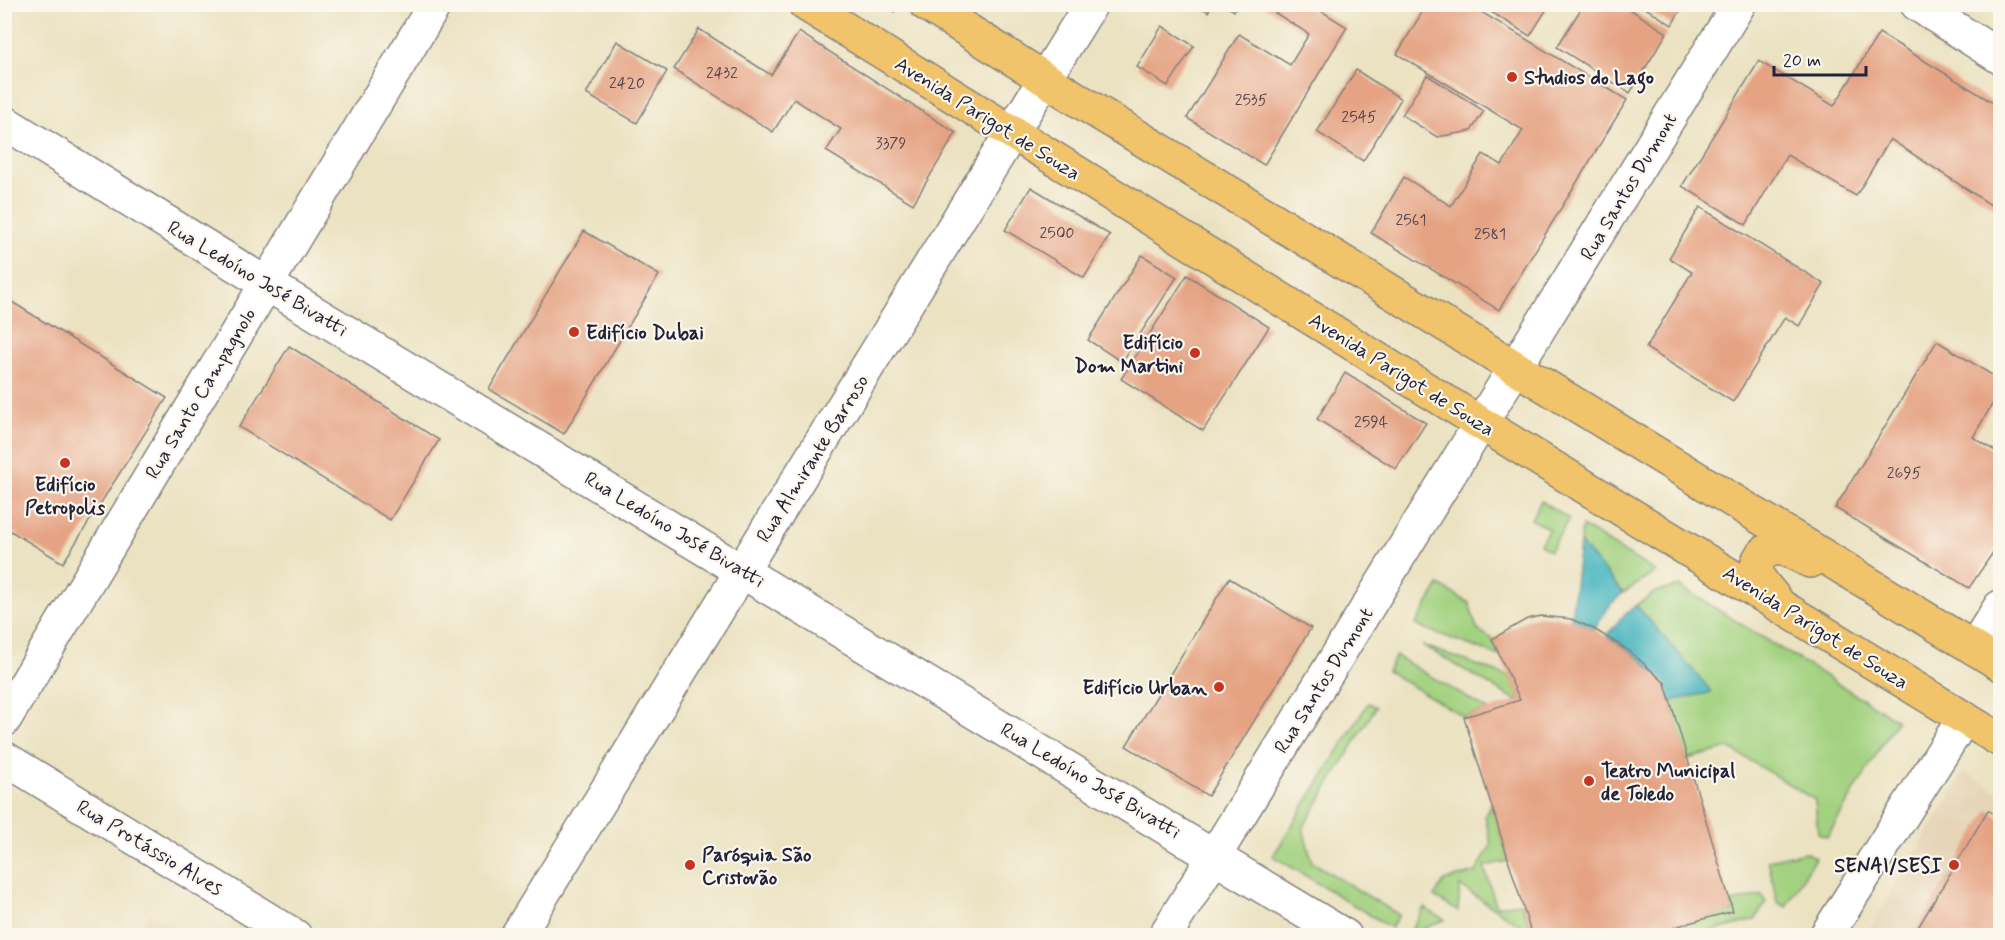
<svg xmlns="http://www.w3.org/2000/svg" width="2005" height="940" font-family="Mynerve,sans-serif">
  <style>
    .built { fill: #e6d5b7 }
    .green { fill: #a2d17f; stroke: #627a5d; stroke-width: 1.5 }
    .water { fill: #46b5bf; stroke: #346c7d; stroke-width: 1.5 }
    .building { fill: #e5a383 }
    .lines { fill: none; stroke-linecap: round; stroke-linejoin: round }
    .minor-casing { stroke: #86827e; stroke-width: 36 }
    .major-casing { stroke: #86827e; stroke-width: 36 }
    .path { stroke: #86827e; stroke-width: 4; stroke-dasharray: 4.5 4.5; stroke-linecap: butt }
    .minor { stroke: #fff; stroke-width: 33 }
    .major { stroke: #f1c36a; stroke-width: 33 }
    .poi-dot { fill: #c8321e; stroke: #fbf7ec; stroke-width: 2 }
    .labels { text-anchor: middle; stroke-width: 4.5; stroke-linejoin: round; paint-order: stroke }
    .number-label { font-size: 16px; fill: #53424d }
    .poi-label { font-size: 20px; font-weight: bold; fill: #22223b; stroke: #fbf7ec; text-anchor: start }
    .street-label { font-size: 20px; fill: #22223b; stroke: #fbf7ec }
  </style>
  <rect width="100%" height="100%" fill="#fbf7ec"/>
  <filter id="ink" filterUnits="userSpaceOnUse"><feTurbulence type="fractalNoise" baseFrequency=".0167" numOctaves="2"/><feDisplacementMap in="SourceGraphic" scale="12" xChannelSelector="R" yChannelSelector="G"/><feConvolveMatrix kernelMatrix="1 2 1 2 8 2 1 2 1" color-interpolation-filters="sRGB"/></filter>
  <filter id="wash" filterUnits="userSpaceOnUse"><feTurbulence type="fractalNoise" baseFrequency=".008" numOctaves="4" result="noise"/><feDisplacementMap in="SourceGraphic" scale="24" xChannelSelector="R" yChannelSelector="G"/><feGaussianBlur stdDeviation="1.35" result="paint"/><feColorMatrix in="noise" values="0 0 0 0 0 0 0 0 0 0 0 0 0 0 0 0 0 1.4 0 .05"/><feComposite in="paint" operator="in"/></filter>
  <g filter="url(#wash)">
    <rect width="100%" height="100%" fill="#ebe2c1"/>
    <g class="built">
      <path d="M1964,772L2000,794V935L1865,936Z"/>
      <path d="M150,913L186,935H136Z"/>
    </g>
    <g class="green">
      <path d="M1541,501L1569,519L1550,551L1540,544L1549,529L1531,519Z"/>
      <path d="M1582,526L1656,572L1623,593L1580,543Z"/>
      <path d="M1439,585L1469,603L1477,629L1492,639L1501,657L1415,625Z"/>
      <path d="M1679,586L1897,720L1827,837L1818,833L1815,800L1729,748L1687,759L1670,701L1712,692L1636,605L1656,592Z"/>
      <path d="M1422,645L1510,677L1520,700L1517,701Z"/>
      <path d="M1396,656L1488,710L1464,717L1387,671Z"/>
      <path d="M1368,703L1376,707L1303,828L1312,862L1399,915L1391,928L1273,856Z"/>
      <path d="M1491,804L1509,861L1484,866L1496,906L1521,903L1531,932L1460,886L1458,911L1434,897L1444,881L1476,872L1491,845L1485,815Z"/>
      <path d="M1805,852L1815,858L1786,907L1777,902L1768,860Z"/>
      <path d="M1762,895L1766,902L1755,920L1696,935H1676L1674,927L1733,911L1731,902Z"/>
      <path d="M1424,908L1445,920L1423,929L1432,935H1408Z"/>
    </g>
    <g class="water">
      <path d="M1580,543L1623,593L1610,605L1594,629L1571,619Z"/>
      <path d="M1636,605L1712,692L1670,701C1661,670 1633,652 1607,636L1621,618Z"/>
    </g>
    <g id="blocks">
      <g class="building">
        <path d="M1196,4H1213L1208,12Z"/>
        <path d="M1223,4H1238L1234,11Z"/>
        <path d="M1261,4H1310L1347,27L1264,165L1187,118L1239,34L1290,65L1309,34Z"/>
        <path d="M1427,4H1468L1627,100L1499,310L1371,233L1404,177L1451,206L1483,154L1502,165L1523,130L1397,54Z"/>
        <path d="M1478,4H1550L1530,36Z"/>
        <path d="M1584,4H1622L1667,33L1630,93L1557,47Z"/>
        <path d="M1639,4H1684L1672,25Z"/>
        <path d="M1162,26L1194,46L1168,86L1137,67Z"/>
        <path d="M699,29L771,75L799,32L956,133L913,204L826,151L841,129L794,99L773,132L674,69Z"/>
        <path d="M1879,33L2000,107V211L1890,139L1856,196L1787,155L1746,225L1682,186L1759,61L1834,106Z"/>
        <path d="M617,41L667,71L637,123L586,94Z"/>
        <path d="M1356,70L1401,99L1363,161L1317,132Z"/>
        <path d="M1427,75L1484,111L1471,131L1437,137L1402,115Z"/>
        <path d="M1031,187L1110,235L1084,278L1005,230Z"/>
        <path d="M1700,207L1824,284L1799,326L1785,317L1733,402L1646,348L1692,272L1669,258Z"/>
        <path d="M584,231L659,275L564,434L489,389Z"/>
        <path d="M1142,255L1177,277L1122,362L1088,340Z"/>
        <path d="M1187,275L1269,327L1203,431L1121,379Z"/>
        <path d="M4,297L167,398L63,563L4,527Z"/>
        <path d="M1937,341L2000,380V391L1973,437L2000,454V542L1969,588L1835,508Z"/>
        <path d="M289,346L439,440L390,520L239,427Z"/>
        <path d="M1345,373L1426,423L1396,469L1317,419Z"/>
        <path d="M1229,578L1311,628L1208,796L1126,746Z"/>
        <path d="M1541,616L1571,619L1594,629L1631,652L1665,683L1733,911L1674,927L1676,936H1532L1464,717L1520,700L1492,639L1527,619Z"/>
        <path d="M1988,810L2000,818V936H1913Z"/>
      </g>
    </g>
  </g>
  <g filter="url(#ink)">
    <use href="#blocks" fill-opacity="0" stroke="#86827e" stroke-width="1.5"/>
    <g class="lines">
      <g class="minor-casing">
        <g id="minor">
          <path d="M1917,4L2000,57"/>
          <path d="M4,122L265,283L1345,936"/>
          <path d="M1974,648L2000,607"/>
          <path d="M4,720L435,4"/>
          <path d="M4,758L295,936"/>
          <path d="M517,936L1091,4"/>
          <path d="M1165,936L1739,4"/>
          <path d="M1826,936L1964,718"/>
        </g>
      </g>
      <g class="major-casing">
        <g id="major">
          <path d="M805,4L1482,424L2000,740"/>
          <path d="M926,4L1091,108L2000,664"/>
          <path d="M1777,602C1772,594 1760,583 1757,574C1755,568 1758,560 1761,556C1775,540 1795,554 1810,561"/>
        </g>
      </g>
      <path class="path" d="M885,4L896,11"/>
      <use href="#minor" class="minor"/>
      <use href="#major" class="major"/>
    </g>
  </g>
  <g class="poi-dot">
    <circle cx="1512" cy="77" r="6"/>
    <circle cx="574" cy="332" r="6"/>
    <circle cx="1195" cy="353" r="6"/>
    <circle cx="65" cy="463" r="6"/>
    <circle cx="1219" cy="687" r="6"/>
    <circle cx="1589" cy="781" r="6"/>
    <circle cx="690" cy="865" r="6"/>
    <circle cx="1954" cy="865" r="6"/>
  </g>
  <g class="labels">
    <g class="number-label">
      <text x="722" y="78">2432</text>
      <text x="627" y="88">2420</text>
      <text x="1251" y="105">2535</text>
      <text x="1359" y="122">2545</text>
      <text x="891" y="148">3379</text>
      <text x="1411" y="225">2561</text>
      <text x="1057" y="238">2500</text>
      <text x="1490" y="239">2581</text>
      <text x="1371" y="427">2594</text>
      <text x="1904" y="478">2695</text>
    </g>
    <g class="poi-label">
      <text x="1524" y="84">Studios do Lago</text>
      <text x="586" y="339">Edifício Dubai</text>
      <text x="1183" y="349" text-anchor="end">Edifício<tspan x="1183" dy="23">Dom Martini</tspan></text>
      <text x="65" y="491" text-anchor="middle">Edifício<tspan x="65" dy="23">Petropolis</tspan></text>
      <text x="1207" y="694" text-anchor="end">Edifício Urban</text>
      <text x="1601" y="777">Teatro Municipal<tspan x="1601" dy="23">de Toledo</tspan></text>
      <text x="702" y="861">Paróquia São<tspan x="702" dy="23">Cristovão</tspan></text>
      <text x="1942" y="872" text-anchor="end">SENAI/SESI</text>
    </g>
    <g class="street-label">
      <text transform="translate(988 118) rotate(32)" y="7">Avenida Parigot de Souza</text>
      <text transform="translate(1628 186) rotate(-59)" y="7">Rua Santos Dumont</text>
      <text transform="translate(258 278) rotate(31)" y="7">Rua Ledoíno José Bivatti</text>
      <text transform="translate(1402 374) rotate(32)" y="7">Avenida Parigot de Souza</text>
      <text transform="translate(200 393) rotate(-59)" y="7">Rua Santo Campagnolo</text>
      <text transform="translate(812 458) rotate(-58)" y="7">Rua Almirante Barroso</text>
      <text transform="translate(675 529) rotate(31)" y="7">Rua Ledoíno José Bivatti</text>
      <text transform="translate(1816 627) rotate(32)" y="7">Avenida Parigot de Souza</text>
      <text transform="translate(1323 680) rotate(-58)" y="7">Rua Santos Dumont</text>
      <text transform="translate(1091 780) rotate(31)" y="7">Rua Ledoíno José Bivatti</text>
      <text transform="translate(150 847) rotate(31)" y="7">Rua Protássio Alves</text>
    </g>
  </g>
  <rect width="2005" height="940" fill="none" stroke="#fbf7ec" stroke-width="24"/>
  <path d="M1774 66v9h92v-9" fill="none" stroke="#22223b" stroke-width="3"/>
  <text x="1783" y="66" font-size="18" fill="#22223b" stroke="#fbf7ec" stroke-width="4.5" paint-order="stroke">20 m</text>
</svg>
